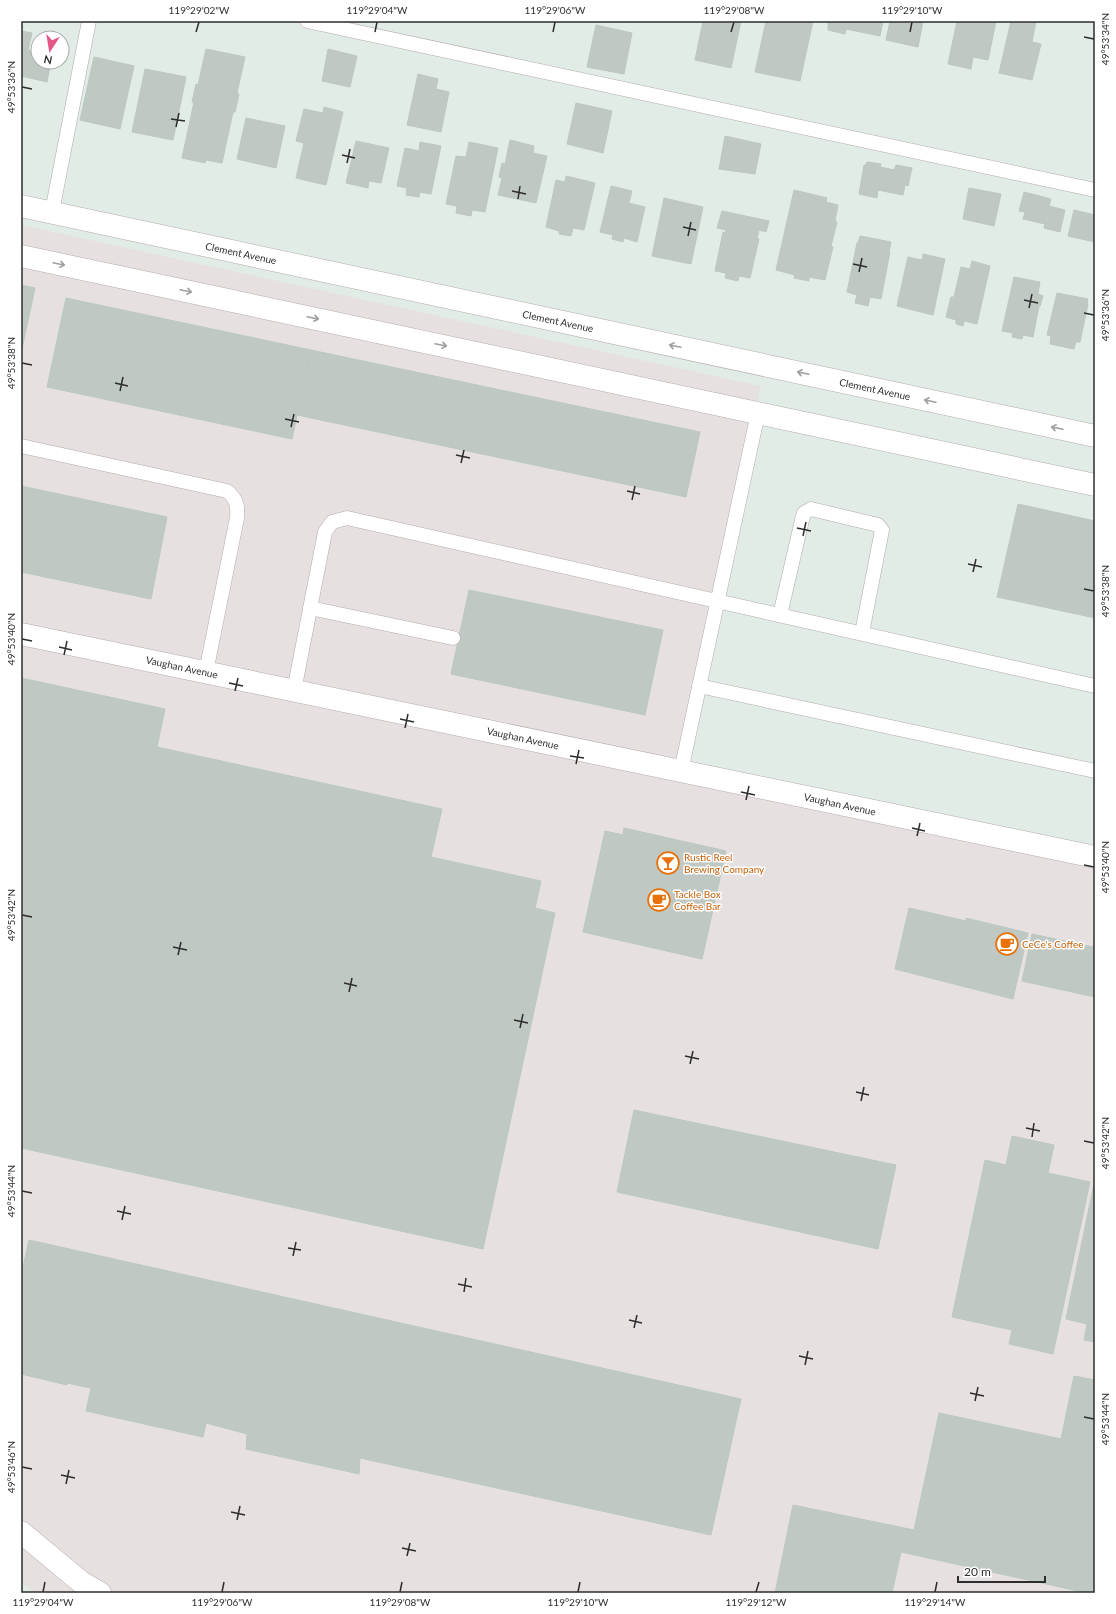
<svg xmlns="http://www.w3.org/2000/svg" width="1116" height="1614" font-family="Lato,sans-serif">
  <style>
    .industrial { fill: #e6e1e0 }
    .building { fill: #c0c8c3; stroke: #bac8c1 }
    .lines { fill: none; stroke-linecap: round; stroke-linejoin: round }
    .service-casing { stroke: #b4aaae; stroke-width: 15 }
    .minor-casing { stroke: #b4aaae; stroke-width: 23 }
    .secondary-casing { stroke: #b4aaae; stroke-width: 23 }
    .service { stroke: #fff; stroke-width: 14 }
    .minor { stroke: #fff; stroke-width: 22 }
    .secondary { stroke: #fff; stroke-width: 22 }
    .oneway { stroke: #a0a0a0 }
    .ticks { fill: none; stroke: #2d2d2d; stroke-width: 1.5 }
    .labels { text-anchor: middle; stroke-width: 3; stroke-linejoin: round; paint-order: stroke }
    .street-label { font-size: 10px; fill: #2d2d2d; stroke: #fff }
    .food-label { font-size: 10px; fill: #c56008; stroke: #fff; text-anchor: start }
    .neatline { fill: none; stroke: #2d2d2d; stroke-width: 1.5 }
    .ticks-label { font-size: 10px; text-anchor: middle; fill: #2d2d2d }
  </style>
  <rect width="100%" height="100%" fill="#e1ece6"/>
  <path class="industrial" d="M21,225L761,386L678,775L1095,868V1593H35L21,1582Z"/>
  <g class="building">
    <path d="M703,21H741L731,68L695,60Z"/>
    <path d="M766,21H813L800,81L755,72Z"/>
    <path d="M828,21H883L880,36L846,29L845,34L828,30Z"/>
    <path d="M890,21H923L918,47L886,40Z"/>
    <path d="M957,21H996L988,60L973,57L971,69L948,64Z"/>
    <path d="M1011,21H1036L1032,42L1041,44L1032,80L999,73Z"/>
    <path d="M596,25L632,33L624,74L587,67Z"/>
    <path d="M21,31L32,33L28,50L38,52V62H51L47,82L21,76Z"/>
    <path d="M206,49L245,57L237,93L239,94L235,112H233L222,163L206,160L205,163L182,158L194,102H192L196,84L198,85Z"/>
    <path d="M328,49L357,56L350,87L322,81Z"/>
    <path d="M94,57L134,66L120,129L80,120Z"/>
    <path d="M145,69L186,77L173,140L132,132Z"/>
    <path d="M418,74L438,79L436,89L449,92L441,132L407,125Z"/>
    <path d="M576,103L612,111L603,153L567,144Z"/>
    <path d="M324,107L343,112L326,185L296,178L304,143L296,141L304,109L323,113Z"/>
    <path d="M246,118L285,126L276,168L237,159Z"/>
    <path d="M725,136L761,144L755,174L719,169Z"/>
    <path d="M510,140L534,146L533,153L547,156L536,203L498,195L502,178L499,177L502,163L505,164Z"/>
    <path d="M356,141L389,148L381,183L369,181L368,188L346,183Z"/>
    <path d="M420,142L441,146L431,194L420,192L419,197L406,195L407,188L397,186L405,148L419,151Z"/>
    <path d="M469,142L498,148L485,212L472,210L471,216L456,213L457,206L446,204L456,156L466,157Z"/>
    <path d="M867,162L881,164L880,167L894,170L896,165L912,168L908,186L905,185L903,195L878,190L877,198L859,194L864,165H866Z"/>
    <path d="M566,176L595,183L584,230L573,228L571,236L559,234V231L546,227L556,180L565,182Z"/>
    <path d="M611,186L632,191L629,203L645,207L637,242L624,238L623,242L612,239L613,235L600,232Z"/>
    <path d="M969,188L1001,194L994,226L963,219Z"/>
    <path d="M794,190L827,198L826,202L838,205L835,221L837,222L831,246L833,247L825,280L809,277V281L794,278L795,275L776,270Z"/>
    <path d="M1024,192L1051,199L1049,206L1065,210L1060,232L1044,228L1045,224L1023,219L1025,212L1019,211Z"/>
    <path d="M664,198L703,207L691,264L652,256Z"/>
    <path d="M1074,210L1095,215V242L1068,236Z"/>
    <path d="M722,211L769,221L766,232L759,230L757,238L759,239L750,278L739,276L738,281L725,278L726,273L715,271L723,232L725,233L726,230L717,228Z"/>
    <path d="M860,236L891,242L889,252H890L881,299L870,297L868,306L855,303L857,295L847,292L857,243H858Z"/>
    <path d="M923,254L945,259L933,315L897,306L908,257L922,260Z"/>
    <path d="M972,261L990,266L977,324L964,321L963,326L956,324V320L946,317L951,297H954L961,267L970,269Z"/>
    <path d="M1014,277L1040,282L1038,294L1043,296L1040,306H1039L1033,337L1023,335L1022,339L1012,337L1013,333L1002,331Z"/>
    <path d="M21,285L35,288L21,353Z"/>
    <path d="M1057,293L1088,299L1087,304H1088L1080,342H1076L1074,349L1050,344L1051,336L1047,335Z"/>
    <path d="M66,298L311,350L292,439L47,387Z"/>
    <path d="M311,350L700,432L686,497L297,415Z"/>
    <path d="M21,486L167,517L151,599L21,572Z"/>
    <path d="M1018,504L1095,521V618L997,597Z"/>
    <path d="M469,590L663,630L645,715L451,674Z"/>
    <path d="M21,678L165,709L157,747L442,809L431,857L541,881L535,908L555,913L483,1249L21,1148Z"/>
    <path d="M624,828L726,851L702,959L583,932L605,831L623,835Z"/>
    <path d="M909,908L966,921V918L1028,933L1013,999L895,969Z"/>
    <path d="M1032,934L1093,947L1095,937V997L1022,981Z"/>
    <path d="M634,1110L896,1165L878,1249L617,1192Z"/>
    <path d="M1012,1136L1054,1145L1048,1173L1090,1182L1053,1354L1009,1344L1012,1330L952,1317L985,1160L1006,1165Z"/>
    <path d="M1095,1179V1342L1084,1340L1087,1324L1066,1319Z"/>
    <path d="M29,1240L741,1399L711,1535L360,1458L359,1474L246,1449L247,1434L206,1423L203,1437L86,1411L91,1388L67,1383V1385L21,1374V1276Z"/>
    <path d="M1074,1376L1095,1380V1593H1087L901,1552L892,1593H775L793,1505L914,1530L939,1413L1061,1439Z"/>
  </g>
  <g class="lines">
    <g class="service-casing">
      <g id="service">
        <path d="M307,21L1095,190"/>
        <path d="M52,212L89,21"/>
        <path d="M21,446L227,491C237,499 238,506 237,518L206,672"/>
        <path d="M310,608L453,638"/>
        <path d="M780,615L802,520L804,513L811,509L878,525L882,530L862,633"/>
        <path d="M699,686L1095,771"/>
        <path d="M294,691L325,532L332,522L347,518L1095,686"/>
        <path d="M681,771L758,413"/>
      </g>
    </g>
    <g class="minor-casing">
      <g id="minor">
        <path d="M21,634L1095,857"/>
        <path d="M21,1532L81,1582L100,1593"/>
      </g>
    </g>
    <g class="secondary-casing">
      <g id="secondary">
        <path d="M21,206L1095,436"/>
        <path d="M21,256L1095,485"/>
      </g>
    </g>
    <use href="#service" class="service"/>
    <use href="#minor" class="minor"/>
    <use href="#secondary" class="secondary"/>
  </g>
  <defs><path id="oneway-shaft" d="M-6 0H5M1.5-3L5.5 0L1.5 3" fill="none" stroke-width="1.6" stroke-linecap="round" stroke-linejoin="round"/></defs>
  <g class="oneway">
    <use href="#oneway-shaft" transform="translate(59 264) rotate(12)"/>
    <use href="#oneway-shaft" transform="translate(186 291) rotate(12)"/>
    <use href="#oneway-shaft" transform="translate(313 318) rotate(12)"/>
    <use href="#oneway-shaft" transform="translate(441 345) rotate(12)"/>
    <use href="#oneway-shaft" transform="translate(675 346) rotate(-168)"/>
    <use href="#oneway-shaft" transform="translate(803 373) rotate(-168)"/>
    <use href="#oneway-shaft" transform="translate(930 401) rotate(-168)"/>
    <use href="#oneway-shaft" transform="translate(1057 428) rotate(-168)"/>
  </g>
  <path class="ticks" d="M196,32L199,22M375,32L377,22M553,32L555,22M731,32L734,22M910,32L912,22M1084,37L1094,39M22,87L32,89M171,119L185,121M176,127L179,113M342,155L355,158M347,163L350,149M512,191L526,194M518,199L520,186M683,227L696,230M688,236L691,222M853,264L867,267M859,272L862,258M1024,300L1038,303M1029,308L1032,294M1084,313L1094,315M22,363L32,365M115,383L128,386M120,391L123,377M285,419L299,422M291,427L294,414M456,455L470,458M461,463L464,450M627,491L640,494M632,500L635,486M797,528L811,531M803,536L806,522M968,564L982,567M973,572L976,559M1084,589L1094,591M22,639L32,641M59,647L72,650M64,655L67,641M229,683L243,686M235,691L238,678M400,719L414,722M405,728L408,714M570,756L584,758M576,764L579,750M741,792L755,795M746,800L749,786M912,828L925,831M917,836L920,823M1084,865L1094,867M22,915L32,917M173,947L187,950M178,955L181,942M344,983L357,986M349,992L352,978M514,1020L528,1023M520,1028L523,1014M685,1056L699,1059M690,1064L693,1051M856,1092L869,1095M861,1101L864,1087M1026,1128L1040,1131M1032,1137L1034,1123M1084,1141L1094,1143M22,1191L32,1193M117,1211L131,1214M122,1220L125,1206M288,1248L301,1250M293,1256L296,1242M458,1284L472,1287M464,1292L466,1278M629,1320L642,1323M634,1328L637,1315M799,1356L813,1359M805,1365L808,1351M970,1393L984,1396M975,1401L978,1387M1084,1417L1094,1419M22,1467L32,1469M61,1475L75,1478M66,1484L69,1470M231,1512L245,1515M237,1520L240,1506M402,1548L416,1551M407,1556L410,1543M43,1592L45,1582M222,1592L224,1582M400,1592L402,1582M578,1592L580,1582M756,1592L759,1582M935,1592L937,1582"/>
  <defs>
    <g id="bar-ring" transform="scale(1.15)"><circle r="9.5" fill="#fff" stroke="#e8710a" stroke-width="1.5"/><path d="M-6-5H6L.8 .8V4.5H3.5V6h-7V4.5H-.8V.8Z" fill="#e8710a"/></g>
    <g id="cafe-ring" transform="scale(1.15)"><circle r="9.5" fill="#fff" stroke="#e8710a" stroke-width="1.5"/><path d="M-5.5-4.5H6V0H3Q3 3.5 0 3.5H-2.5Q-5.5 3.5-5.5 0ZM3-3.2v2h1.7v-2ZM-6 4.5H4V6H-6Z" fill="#e8710a"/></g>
  </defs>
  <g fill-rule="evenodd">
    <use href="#bar-ring" x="668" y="863"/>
    <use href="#cafe-ring" x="659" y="900"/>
    <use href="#cafe-ring" x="1007" y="944"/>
  </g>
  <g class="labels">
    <g class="street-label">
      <text transform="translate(241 253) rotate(12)" y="4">Clement Avenue</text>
      <text transform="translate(558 321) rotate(12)" y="4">Clement Avenue</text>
      <text transform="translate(875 389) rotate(12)" y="4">Clement Avenue</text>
      <text transform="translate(182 667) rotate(12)" y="4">Vaughan Avenue</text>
      <text transform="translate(523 738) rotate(12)" y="4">Vaughan Avenue</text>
      <text transform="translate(840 804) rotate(12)" y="4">Vaughan Avenue</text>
    </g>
    <g class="food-label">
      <text x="684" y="861">Rustic Reel<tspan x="684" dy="12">Brewing Company</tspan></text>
      <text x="674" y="898">Tackle Box<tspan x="674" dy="12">Coffee Bar</tspan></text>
      <text x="1022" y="948">CeCe's Coffee</text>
    </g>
  </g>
  <rect width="1116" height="1614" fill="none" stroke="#ffffff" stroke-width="44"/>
  <g transform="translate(50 50) rotate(192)"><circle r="19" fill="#ffffff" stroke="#ababab"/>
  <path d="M0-3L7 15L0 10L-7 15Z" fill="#e45686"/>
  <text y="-6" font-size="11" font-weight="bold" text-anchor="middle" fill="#2d2d2d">N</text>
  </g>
  <path d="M958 1576v6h87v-6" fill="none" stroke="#2d2d2d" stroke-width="2"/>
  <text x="964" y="1576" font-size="12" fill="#2d2d2d" stroke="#ffffff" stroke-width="3" paint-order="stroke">20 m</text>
  <rect x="22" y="22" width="1072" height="1570" class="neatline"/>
  <g class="ticks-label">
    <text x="199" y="14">119°29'02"W</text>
    <text x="377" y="14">119°29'04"W</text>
    <text x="555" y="14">119°29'06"W</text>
    <text x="734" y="14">119°29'08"W</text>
    <text x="912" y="14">119°29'10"W</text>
    <text transform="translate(1105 39) rotate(-90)" y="4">49°53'34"N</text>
    <text transform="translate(11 87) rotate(-90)" y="4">49°53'36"N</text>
    <text transform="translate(1105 315) rotate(-90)" y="4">49°53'36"N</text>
    <text transform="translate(11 363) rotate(-90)" y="4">49°53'38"N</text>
    <text transform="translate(1105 591) rotate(-90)" y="4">49°53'38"N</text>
    <text transform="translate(11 639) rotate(-90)" y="4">49°53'40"N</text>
    <text transform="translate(1105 867) rotate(-90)" y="4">49°53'40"N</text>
    <text transform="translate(11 915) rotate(-90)" y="4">49°53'42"N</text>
    <text transform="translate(1105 1143) rotate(-90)" y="4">49°53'42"N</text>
    <text transform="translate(11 1191) rotate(-90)" y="4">49°53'44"N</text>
    <text transform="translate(1105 1419) rotate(-90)" y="4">49°53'44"N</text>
    <text transform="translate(11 1467) rotate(-90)" y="4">49°53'46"N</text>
    <text x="43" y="1606">119°29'04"W</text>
    <text x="222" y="1606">119°29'06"W</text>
    <text x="400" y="1606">119°29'08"W</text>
    <text x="578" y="1606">119°29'10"W</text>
    <text x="756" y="1606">119°29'12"W</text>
    <text x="935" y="1606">119°29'14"W</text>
  </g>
</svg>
